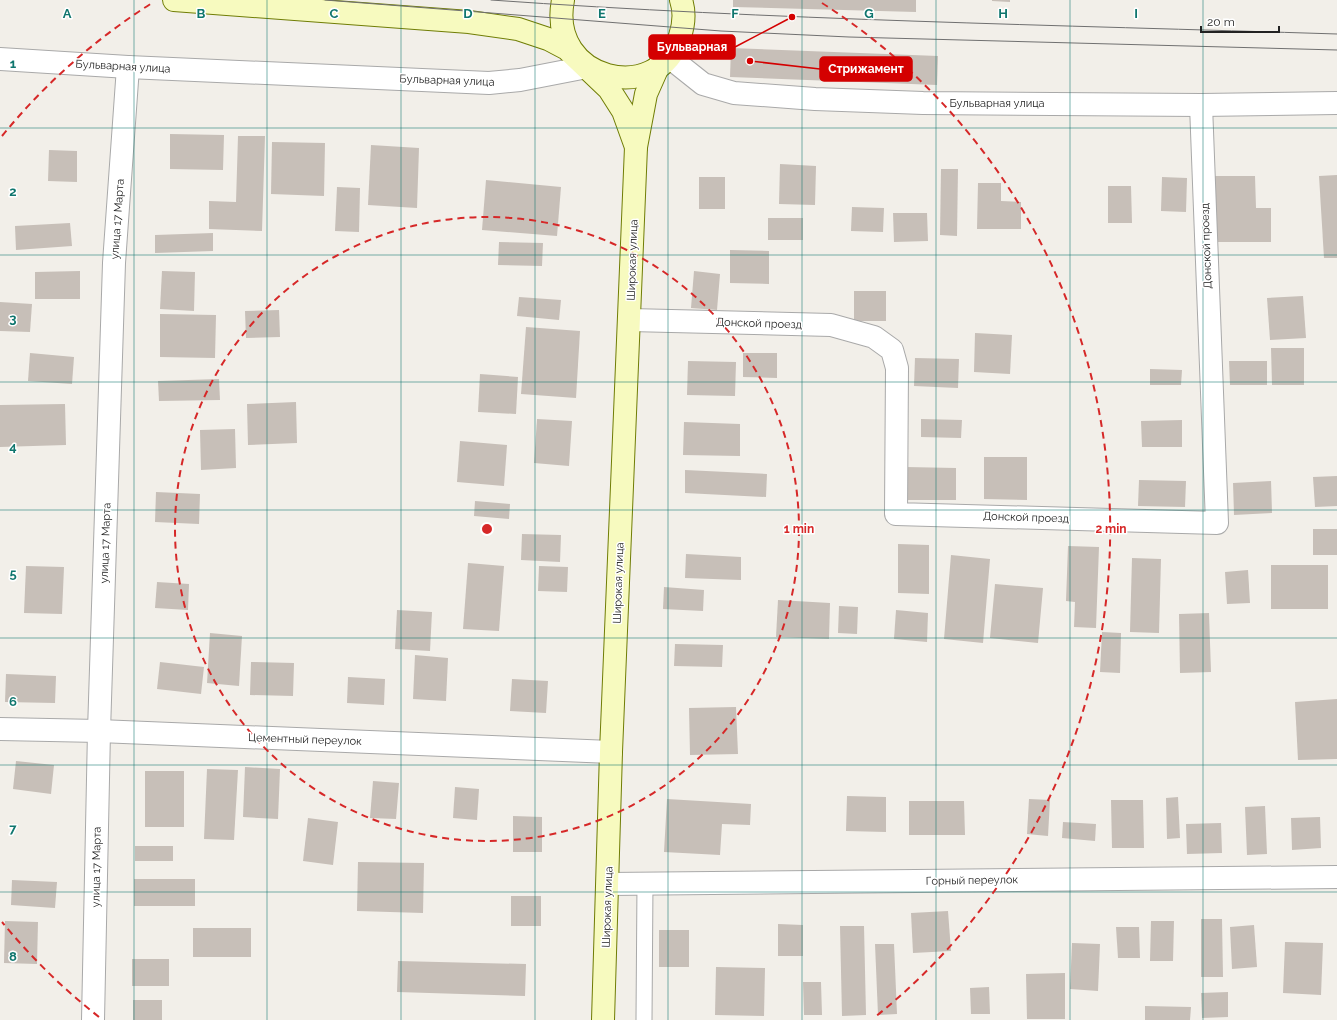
<svg xmlns="http://www.w3.org/2000/svg" width="1337" height="1020" font-family="Raleway,sans-serif">
  <style>
    .building { fill: #c7bfb8 }
    .lines { fill: none; stroke-linecap: round; stroke-linejoin: round }
    .lane-casing { stroke: #a9a9a9; stroke-width: 17 }
    .street-casing { stroke: #a9a9a9; stroke-width: 24 }
    .secondary-casing { stroke: #707d05; stroke-width: 24 }
    .lane { stroke: #fff; stroke-width: 15 }
    .street { stroke: #fff; stroke-width: 22 }
    .secondary { stroke: #f7fabf; stroke-width: 22 }
    .tram { stroke: #707070; stroke-width: 1 }
    .grid { fill: none; stroke: #0f766e; stroke-width: 1; stroke-opacity: 0.55 }
    .ring { fill: none; stroke: #d62828; stroke-width: 2; stroke-dasharray: 7 5 }
    .labels { text-anchor: middle; stroke-width: 3; stroke-linejoin: round; paint-order: stroke }
    .street-label { font-size: 11px; fill: #222; stroke: #fff }
    .grid-label { font-size: 13px; text-anchor: middle; font-weight: bold; fill: #0f766e; stroke: #fff; stroke-width: 3; stroke-linejoin: round; paint-order: stroke }
    .centre { fill: #d62828; stroke: #fff; stroke-width: 2 }
    .ring-label { font-size: 12px; text-anchor: middle; font-weight: bold; fill: #d62828; stroke: #fff; stroke-width: 3; stroke-linejoin: round; paint-order: stroke }
    .leader { fill: none; stroke: #d40000; stroke-width: 1.5 }
    .callout-dot { fill: #d40000; stroke: #fff; stroke-width: 1.5 }
    .callout { fill: #d40000; stroke: #d40000; stroke-width: 1.5 }
    .callout-label { font-size: 12px; text-anchor: middle; font-weight: bold; fill: #fff }
  </style>
  <rect width="100%" height="100%" fill="#f2efe9"/>
  <g class="building">
    <path d="M733,0H916V12L733,7Z"/>
    <path d="M992,0H1010V2L992,1Z"/>
    <path d="M731,48L938,56L937,85L730,77Z"/>
    <path d="M170,134L224,135L223,170L170,169Z"/>
    <path d="M238,136H265L262,231L209,229V201L236,202Z"/>
    <path d="M272,142L325,143L324,196L271,194Z"/>
    <path d="M371,145L419,148L417,208L368,205Z"/>
    <path d="M49,150L77,151V182L48,181Z"/>
    <path d="M780,164L816,166L815,205L779,204Z"/>
    <path d="M941,169H958L957,236L940,235Z"/>
    <path d="M1337,175V258H1324L1319,176Z"/>
    <path d="M1211,176H1255L1256,208H1271V242H1212Z"/>
    <rect x="699" y="177" width="26" height="32"/>
    <path d="M1162,177L1187,178L1186,212L1161,211Z"/>
    <path d="M486,180L561,187L557,236L482,230Z"/>
    <path d="M978,183H1001V201L1021,202V229H977Z"/>
    <path d="M1108,186H1131L1132,223H1108Z"/>
    <path d="M337,187L360,188L359,232L335,231Z"/>
    <path d="M852,207L884,208L883,232L851,231Z"/>
    <path d="M893,213H927L928,241L894,242Z"/>
    <rect x="768" y="218" width="35" height="22"/>
    <path d="M70,223L72,246L16,250L15,226Z"/>
    <path d="M213,233V251L155,253V235Z"/>
    <path d="M499,242L543,243L542,266L498,265Z"/>
    <path d="M730,250L769,251V284L730,283Z"/>
    <path d="M80,271V299H35V272Z"/>
    <path d="M162,271L195,272L194,311L160,309Z"/>
    <path d="M694,271L720,274L717,310L691,308Z"/>
    <rect x="854" y="291" width="32" height="30"/>
    <path d="M1303,296L1306,338L1270,340L1267,298Z"/>
    <path d="M519,297L561,300L559,320L517,316Z"/>
    <path d="M0,302L32,304L30,332L0,331Z"/>
    <path d="M279,310L280,337L246,338L245,311Z"/>
    <path d="M160,314L216,315L215,358L160,357Z"/>
    <path d="M526,327L580,331L576,398L521,394Z"/>
    <path d="M975,333L1012,335L1010,374L974,372Z"/>
    <path d="M1271,348H1304V385H1272Z"/>
    <path d="M30,353L74,357L72,384L28,381Z"/>
    <path d="M743,353H777V378L743,377Z"/>
    <path d="M915,358L959,359L958,388L914,386Z"/>
    <path d="M688,361L736,362L735,396L687,395Z"/>
    <path d="M1229,361H1267V385H1230Z"/>
    <path d="M1150,369L1182,370L1181,385H1150Z"/>
    <path d="M480,374L518,377L516,414L478,412Z"/>
    <path d="M219,379L220,400L159,401L158,381Z"/>
    <path d="M296,402L297,443L248,445L247,404Z"/>
    <path d="M65,404L66,445L0,447V405Z"/>
    <path d="M537,419L572,421L569,466L534,463Z"/>
    <path d="M921,419L962,420L961,438L921,437Z"/>
    <path d="M1182,420V447H1142L1141,421Z"/>
    <path d="M684,422L740,424V456L683,455Z"/>
    <path d="M235,429L236,468L201,470L200,430Z"/>
    <path d="M460,441L507,445L504,486L457,482Z"/>
    <path d="M984,457H1027V500L984,499Z"/>
    <path d="M906,467L956,468V500H906Z"/>
    <path d="M685,470L767,474L766,497L685,493Z"/>
    <path d="M1337,476V506L1315,507L1313,477Z"/>
    <path d="M1139,480L1186,481L1185,507L1138,506Z"/>
    <path d="M1271,481L1272,513L1234,515L1233,483Z"/>
    <path d="M156,492L200,494L199,524L155,522Z"/>
    <path d="M475,501L510,504L509,519L474,516Z"/>
    <rect x="1313" y="529" width="24" height="26"/>
    <path d="M522,534L561,535L560,562L521,560Z"/>
    <path d="M898,544L929,545V594L898,593Z"/>
    <path d="M1068,546L1099,547L1096,628L1074,627L1075,602L1066,601Z"/>
    <path d="M686,554L741,557V580L685,578Z"/>
    <path d="M951,555L990,559L983,643L944,639Z"/>
    <path d="M1132,558L1161,559L1159,633L1130,632Z"/>
    <path d="M468,563L504,566L499,631L463,629Z"/>
    <rect x="1271" y="565" width="57" height="44"/>
    <path d="M26,566L64,567L62,614L24,613Z"/>
    <path d="M539,566L568,567L567,592L538,591Z"/>
    <path d="M1248,570L1250,603L1227,604L1225,572Z"/>
    <path d="M157,582L189,584L188,610L155,608Z"/>
    <path d="M995,584L1043,588L1038,643L990,638Z"/>
    <path d="M664,587L704,590L703,611L663,609Z"/>
    <path d="M778,600L830,603L829,639L776,637Z"/>
    <path d="M839,606L858,607L857,634L838,633Z"/>
    <path d="M397,610L432,612L430,651L395,649Z"/>
    <path d="M896,610L928,613L927,642L894,639Z"/>
    <path d="M1209,613L1211,672L1180,673L1179,614Z"/>
    <path d="M1102,632L1121,633L1120,673L1100,672Z"/>
    <path d="M210,633L242,636L239,686L207,683Z"/>
    <path d="M675,644L723,645L722,667L674,666Z"/>
    <path d="M415,655L448,658L446,701L413,699Z"/>
    <path d="M160,662L204,667L201,694L157,689Z"/>
    <path d="M251,662L294,663L293,696L250,695Z"/>
    <path d="M6,674L56,676L55,703L5,702Z"/>
    <path d="M348,677L385,679L384,705L347,703Z"/>
    <path d="M512,679L548,681L546,713L510,711Z"/>
    <path d="M1337,699V759L1298,760L1295,702Z"/>
    <path d="M736,707L738,754L690,755L689,708Z"/>
    <path d="M16,761L54,765L51,794L13,789Z"/>
    <path d="M245,767L280,769L278,819L243,817Z"/>
    <path d="M207,769L238,770L234,840L204,839Z"/>
    <rect x="145" y="771" width="39" height="56"/>
    <path d="M373,781L399,783L396,819L370,818Z"/>
    <path d="M455,787L479,789L477,820L453,818Z"/>
    <path d="M847,796L886,797V832L846,831Z"/>
    <path d="M1178,797L1180,838L1167,839L1166,798Z"/>
    <path d="M667,799L751,804L750,825L722,824L720,855L664,852Z"/>
    <path d="M1029,799L1050,800L1048,836L1027,834Z"/>
    <path d="M1111,800H1143L1144,848H1112Z"/>
    <path d="M909,801H964L965,835H909Z"/>
    <path d="M1265,806L1267,854L1247,855L1245,807Z"/>
    <path d="M513,816L542,817V852H513Z"/>
    <path d="M1320,817L1321,848L1292,850L1291,818Z"/>
    <path d="M308,818L338,822L333,865L303,861Z"/>
    <path d="M1063,822L1096,824L1095,841L1062,838Z"/>
    <path d="M1221,823L1222,853L1187,854L1186,824Z"/>
    <rect x="135" y="846" width="38" height="15"/>
    <path d="M358,862L424,863L423,913L357,911Z"/>
    <rect x="134" y="879" width="61" height="27"/>
    <path d="M12,880L57,882L55,908L11,905Z"/>
    <rect x="511" y="896" width="30" height="30"/>
    <path d="M948,911L951,951L913,953L911,913Z"/>
    <path d="M1201,919H1222L1223,977H1201Z"/>
    <path d="M5,921L38,922L37,964L4,963Z"/>
    <path d="M1151,921H1174L1173,961H1150Z"/>
    <path d="M778,924L803,925V956H778Z"/>
    <path d="M1254,925L1257,967L1232,969L1230,927Z"/>
    <path d="M840,926H864L866,1015L842,1016Z"/>
    <path d="M1116,927H1139L1140,958H1118Z"/>
    <rect x="193" y="928" width="58" height="29"/>
    <rect x="659" y="930" width="30" height="37"/>
    <path d="M1285,942L1323,943L1321,995L1283,993Z"/>
    <path d="M1072,943L1100,944L1098,991L1070,989Z"/>
    <path d="M875,944H894L897,1014L878,1015Z"/>
    <rect x="132" y="959" width="37" height="27"/>
    <path d="M398,961L526,964L525,996L397,992Z"/>
    <path d="M716,967L765,968L764,1016L715,1015Z"/>
    <path d="M1065,973V1019H1027L1026,974Z"/>
    <path d="M803,982H821L822,1015H804Z"/>
    <path d="M989,987L990,1014H971L970,988Z"/>
    <path d="M1228,992V1017L1202,1018L1201,993Z"/>
    <rect x="133" y="1000" width="29" height="20"/>
    <path d="M1145,1006L1191,1007L1190,1020H1145Z"/>
  </g>
  <g class="lines">
    <g class="lane-casing">
      <path id="lane" d="M644,1020L645,883"/>
    </g>
    <g class="street-casing">
      <g id="street">
        <path d="M669,57L703,84L734,93L815,99L923,103L1201,105L1337,103"/>
        <path d="M0,59L128,67L489,83L520,80L587,67"/>
        <path d="M630,320L831,325L874,337L892,350L897,368L896,514L1217,523L1201,105"/>
        <path d="M0,729L99,731L611,752"/>
        <path d="M608,884L1337,877"/>
        <path d="M93,1020L99,731L114,263L128,67"/>
      </g>
    </g>
    <g class="secondary-casing">
      <g id="secondary">
        <path d="M174,0L469,22L518,29L548,39L567,49L609,89L623,111L636,147"/>
        <path d="M563,0C547,81 659,107 680,36C684,24 685,12 681,0"/>
        <path d="M603,1020L611,752L636,147L646,94L658,67"/>
      </g>
    </g>
    <use href="#lane" class="lane"/>
    <use href="#street" class="street"/>
    <use href="#secondary" class="secondary"/>
    <g class="tram">
      <path d="M325,0L721,31L849,37L1337,50"/>
      <path d="M491,0C773,20 1055,25 1337,34"/>
    </g>
  </g>
  <path class="grid" d="M134,0V1020M267,0V1020M401,0V1020M535,0V1020M668,0V1020M802,0V1020M936,0V1020M1070,0V1020M1203,0V1020M0,128H1337M0,255H1337M0,382H1337M0,510H1337M0,638H1337M0,765H1337M0,892H1337"/>
  <g class="ring">
    <circle cx="487" cy="529" r="312"/>
    <path d="M99 1017A624 624 0 0 1 2 922M2 136A624 624 0 0 1 152 3M822 3A624 624 0 0 1 875 1017"/>
  </g>
  <g class="labels">
    <g class="street-label">
      <text transform="translate(123 66) rotate(3)" y="4">Бульварная улица</text>
      <text transform="translate(447 80) rotate(2)" y="4">Бульварная улица</text>
      <text x="997" y="107">Бульварная улица</text>
      <text transform="translate(117 219) rotate(-86)" y="4">улица 17 Марта</text>
      <text transform="translate(1206 246) rotate(-92)" y="4">Донской проезд</text>
      <text transform="translate(632 260) rotate(-88)" y="4">Широкая улица</text>
      <text transform="translate(759 323) rotate(2)" y="4">Донской проезд</text>
      <text transform="translate(1026 517) rotate(2)" y="4">Донской проезд</text>
      <text transform="translate(105 543) rotate(-88)" y="4">улица 17 Марта</text>
      <text transform="translate(618 583) rotate(-88)" y="4">Широкая улица</text>
      <text transform="translate(305 739) rotate(2)" y="4">Цементный переулок</text>
      <text transform="translate(96 867) rotate(-89)" y="4">улица 17 Марта</text>
      <text transform="translate(972 880) rotate(-1)" y="4">Горный переулок</text>
      <text transform="translate(607 907) rotate(-88)" y="4">Широкая улица</text>
    </g>
  </g>
  <g class="grid-label">
    <text x="67" y="18">A</text>
    <text x="201" y="18">B</text>
    <text x="334" y="18">C</text>
    <text x="468" y="18">D</text>
    <text x="602" y="18">E</text>
    <text x="735" y="18">F</text>
    <text x="869" y="18">G</text>
    <text x="1003" y="18">H</text>
    <text x="1136" y="18">I</text>
    <text x="13" y="68">1</text>
    <text x="13" y="196">2</text>
    <text x="13" y="323">3</text>
    <text x="13" y="451">4</text>
    <text x="13" y="578">5</text>
    <text x="13" y="706">6</text>
    <text x="13" y="833">7</text>
    <text x="13" y="961">8</text>
  </g>
  <circle cx="487" cy="529" r="6" class="centre"/>
  <g class="ring-label">
    <text x="799" y="533">1 min</text>
    <text x="1111" y="533">2 min</text>
  </g>
  <path class="leader" d="M792 17L735 47M750 61L820 69"/>
  <g class="callout-dot">
    <circle cx="792" cy="17" r="4"/>
    <circle cx="750" cy="61" r="4"/>
  </g>
  <g class="callout">
    <rect x="649" y="35" width="86" height="24" rx="4"/>
    <rect x="820" y="57" width="92" height="24" rx="4"/>
  </g>
  <g class="callout-label">
    <text x="692" y="51">Бульварная</text>
    <text x="866" y="73">Стрижамент</text>
  </g>
  <path d="M1201 26v6h78v-6" fill="none" stroke="#222222" stroke-width="2"/>
  <text x="1207" y="26" font-size="12" fill="#222222" stroke="#ffffff" stroke-width="3" paint-order="stroke">20 m</text>
</svg>
